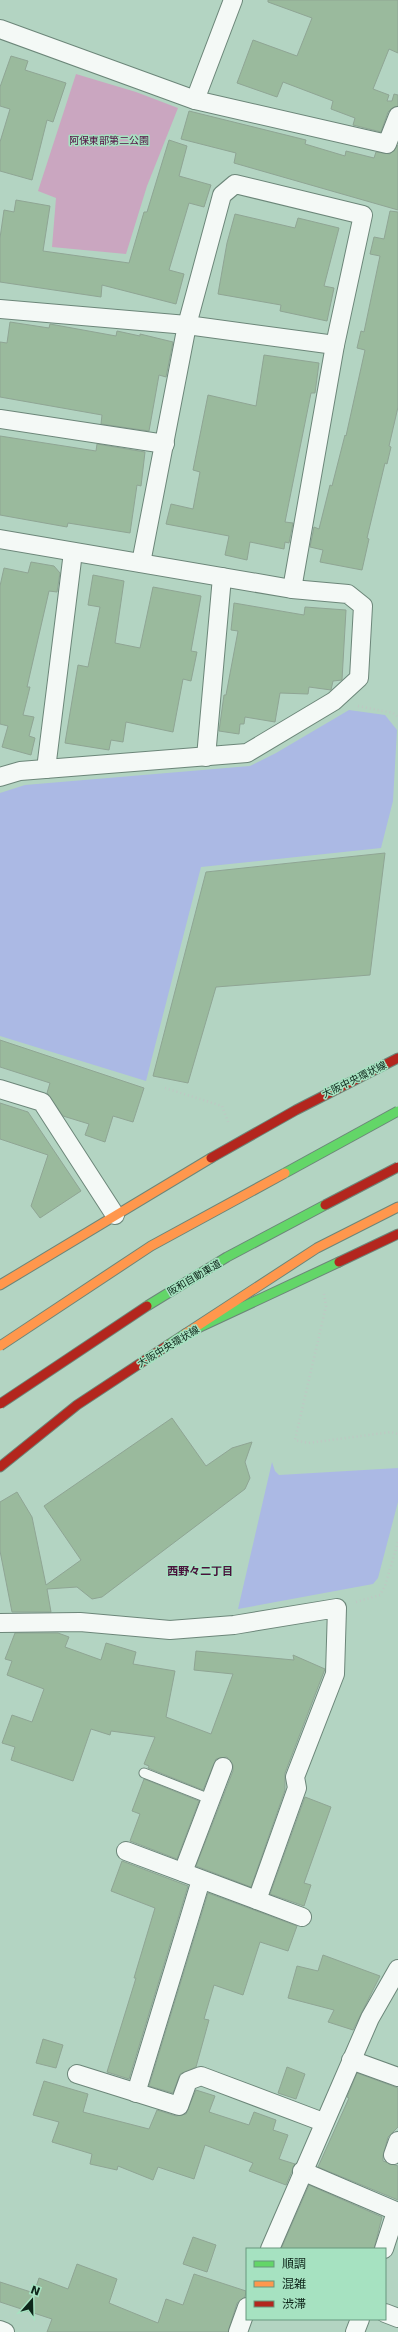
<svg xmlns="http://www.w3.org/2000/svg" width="398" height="2332" font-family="'DejaVu Sans','Noto Sans JP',sans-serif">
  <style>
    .green { fill: #caa6c0 }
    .water { fill: #abb9e4 }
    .building { fill: #9aba9d; stroke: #8fa594 }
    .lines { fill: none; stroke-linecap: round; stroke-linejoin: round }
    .lane-casing { stroke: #6c8679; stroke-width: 11 }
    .street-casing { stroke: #6c8679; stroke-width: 20 }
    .fast-casing { stroke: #6c8679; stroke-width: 11 }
    .slow-casing { stroke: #6c8679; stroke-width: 11 }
    .jam-casing { stroke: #6c8679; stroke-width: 11 }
    .path { stroke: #bec8c3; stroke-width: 2.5; stroke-dasharray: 1 3; stroke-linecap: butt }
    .lane { stroke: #f4f9f6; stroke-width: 9 }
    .street { stroke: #f4f9f6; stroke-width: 18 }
    .fast { stroke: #63d668; stroke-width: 9 }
    .slow { stroke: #ff974d; stroke-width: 9 }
    .jam { stroke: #b3261e; stroke-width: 9 }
    .fast-bridge-casing { stroke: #6c8679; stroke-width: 11; stroke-linecap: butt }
    .slow-bridge-casing { stroke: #6c8679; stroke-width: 11; stroke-linecap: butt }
    .jam-bridge-casing { stroke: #6c8679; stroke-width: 11; stroke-linecap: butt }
    .fast-bridge { stroke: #63d668; stroke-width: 9 }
    .slow-bridge { stroke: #ff974d; stroke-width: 9 }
    .jam-bridge { stroke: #b3261e; stroke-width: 9 }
    .labels { text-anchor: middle; stroke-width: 3; stroke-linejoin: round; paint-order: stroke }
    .park-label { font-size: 10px; fill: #520b41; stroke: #a6e2c1 }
    .street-label { font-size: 10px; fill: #0e261a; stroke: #a6e2c1 }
    .neighbourhood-label { font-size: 11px; font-weight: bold; fill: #49113b; stroke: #a6e2c1 }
  </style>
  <rect width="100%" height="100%" fill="#b3d4c2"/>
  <path class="green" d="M76,74L136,92L178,108L147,186L126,254L52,247L56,198L38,191Z"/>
  <g class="water">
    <path d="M349,710L385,715L397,730L393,801L381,848L201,867L146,1081L0,1036V793L25,785L250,766L276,753Z"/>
    <path d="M272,1462L275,1471L279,1475L398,1468V1502L378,1578L373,1584L238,1609Z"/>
  </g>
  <g class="building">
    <path d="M268,0H398V53L389,49L373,89L389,95L387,101H392L394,94L398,95V106L392,108L388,112L381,132L353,125L355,118L331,109L333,101L283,82L277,97L237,83L253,40L297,56L312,18L268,2Z"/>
    <path d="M11,56L28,61L25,70L66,83L53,122L47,120L32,180L0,171V142L10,109L0,106V87Z"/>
    <path d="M189,111L306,140L305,144L345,156L346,151L374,158L376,152L390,154L398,145V210L234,163L236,153L181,139Z"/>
    <path d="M169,140L187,146L179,176L211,185L204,207L189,203L169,270L184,274L176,304L102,285L101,297L0,282V238L4,210L14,212L16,200L50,206L43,251L129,263L144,212H147Z"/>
    <path d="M390,211L398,212V407L389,446L391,447L387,464L385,463L367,538L369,539L362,570L320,562L323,550L310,547L314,527L319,529L330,485L332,486L345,435L346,436L365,350L357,348L361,331L364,332L380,256L370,254L374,237L384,239Z"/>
    <path d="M235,214L295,228L298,218L339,228L324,286L334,288L327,321L280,311L281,305L218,294L227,243Z"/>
    <path d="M10,322L49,328L50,324L116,336L117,331L140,336V334L173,342L166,377L159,375L149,431L101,424L102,415L0,397V342L7,343Z"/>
    <path d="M264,355L319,363L315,393H311L285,522L293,523L289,543L285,542L284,549L250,542L247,560L225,555L229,536L166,524L171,504L193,509L200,472L193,470L208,395L256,406Z"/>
    <path d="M0,436L96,451L97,444L145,452L141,486L137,485L130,533L68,523L67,527L0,515Z"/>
    <path d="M31,562L54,566L60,573L57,592L49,591L27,687H30L23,715L34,717L29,736L35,738L31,755L2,747L8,726L0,724V586L4,568L28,573Z"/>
    <path d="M93,575L124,581L115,643L140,648L153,587L201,596L191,651L197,652L191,681L183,679L173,732L126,722L123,742L111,740L109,750L65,743L78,665L88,667L100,607L88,605Z"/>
    <path d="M234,603L304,615L305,607L346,610L342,680L333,681L331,690L309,687L308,694L280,693L275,722L245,717L244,724H240L239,734L219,731L224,695H226L238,631L231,630Z"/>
    <path d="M385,853L370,975L216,987L188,1083L153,1076L206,872Z"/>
    <path d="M0,1040L144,1088L133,1122L113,1116L105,1142L85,1135L89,1124L63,1116L47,1093L50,1083L0,1067Z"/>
    <path d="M0,1103L28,1112L81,1191L40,1218L31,1206L48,1155L0,1139Z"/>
    <path d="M172,1418L206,1466L232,1448L252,1442L245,1462L250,1478L245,1489L102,1597L92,1599L77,1587L47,1589L51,1612H12L0,1551V1502L17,1492L32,1517L46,1585L81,1560L44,1506Z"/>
    <path d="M15,1633H58L69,1637L65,1647L101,1660L106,1643L136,1652L133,1664L175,1671L166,1717L211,1734L233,1674L194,1670L196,1651L294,1660L293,1655L325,1669L285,1773V1790L251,1887L196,1866L233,1771V1765L227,1757L216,1759L203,1790L148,1768L149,1766L144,1764L155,1737L111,1731L110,1735L91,1729L73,1781L11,1760L15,1747L2,1743L12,1715L32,1722L44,1689L7,1675L12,1661L5,1659Z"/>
    <path d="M144,1779L199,1801L177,1859L130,1841L140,1814L132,1811Z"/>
    <path d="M305,1797L331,1807L304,1883L311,1885L304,1906L270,1894Z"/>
    <path d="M122,1861L188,1886L129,2079L107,2072L136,1978H134L155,1908L111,1891Z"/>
    <path d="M208,1893L297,1926L288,1951L260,1942L243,1995L214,1985L204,2019L209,2020L196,2067L180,2074L173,2093L149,2086Z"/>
    <path d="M323,1955L380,1976L353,2030L328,2022L334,2010L288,1998L297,1966L318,1971Z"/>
    <path d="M43,2039L63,2045L56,2068L36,2063Z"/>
    <path d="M287,2067L305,2074L296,2099L278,2093Z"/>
    <path d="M357,2073L398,2088V2127L388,2137L383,2156V2161L398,2166V2200L318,2167L349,2098L347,2097Z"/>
    <path d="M44,2081L88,2094L83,2112L149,2129L157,2110L176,2116L186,2114L196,2090L215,2096L209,2112L249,2125L254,2112L276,2120L273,2130L288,2135L279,2159L295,2164L286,2185L249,2171L253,2163L205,2145L194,2179L158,2167L153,2180L118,2166L117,2170L90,2164L92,2154L52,2142L59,2122L33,2115Z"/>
    <path d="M309,2185L382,2217L374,2249H281Z"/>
    <path d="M193,2237L216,2245L207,2272L183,2264Z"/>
    <path d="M77,2264L117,2279L109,2303L158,2323L166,2299L183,2305L194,2274L246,2291L245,2297L237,2303L228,2332H47L52,2319L0,2302V2282L34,2293L39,2278L68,2289Z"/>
  </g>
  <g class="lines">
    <g class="lane-casing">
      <path id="lane" d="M144,1773L210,1799"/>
    </g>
    <g class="street-casing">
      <g id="street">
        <path d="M0,29L195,100L233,0"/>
        <path d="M195,100L387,144L398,116"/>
        <path d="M0,309L187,325L335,345"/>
        <path d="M0,419L165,444"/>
        <path d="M0,539L292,589L348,594L363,606L359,678L334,701L247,753L20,771L0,777"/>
        <path d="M141,563L187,325L222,195L235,184L363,215L335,345L292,589"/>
        <path d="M206,757L222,577"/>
        <path d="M46,769L73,552"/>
        <path d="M0,1089L42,1102L115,1215"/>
        <path d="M0,1623L80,1622L170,1630L234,1625L337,1608L335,1674L295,1777L297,1788L257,1900"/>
        <path d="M126,1851L302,1917"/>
        <path d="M183,1872L223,1767"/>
        <path d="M351,2060L398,2077"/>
        <path d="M77,2074L179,2106L188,2081L201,2076L323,2122"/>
        <path d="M136,2093L201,1880"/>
        <path d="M393,2155L398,2141"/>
        <path d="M302,2171L398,2212"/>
        <path d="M270,2249L370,2018L398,1969"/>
        <path d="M384,2249L396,2212"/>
        <path d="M385,2313L398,2318"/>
        <path d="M0,2330L5,2332"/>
        <path d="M238,2332L247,2307"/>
        <path d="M355,2332L360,2319"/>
      </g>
    </g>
    <g class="fast-casing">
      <path id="fast" d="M168,1345L185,1334L339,1262"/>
    </g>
    <g class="slow-casing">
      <g id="slow">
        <path d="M0,1285L211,1158"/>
        <path d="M185,1334L317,1248L398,1207"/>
      </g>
    </g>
    <g class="jam-casing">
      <g id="jam">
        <path d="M211,1158L296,1110L398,1058"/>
        <path d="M339,1262L398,1234"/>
        <path d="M0,1467L77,1405L168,1345"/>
      </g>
    </g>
    <g class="path">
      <path d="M358,706L393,713L398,717"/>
      <path d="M165,1088L222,1106L228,1122"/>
      <path d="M324,1294L326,1306L295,1440L308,1443L391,1432L398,1434"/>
      <path d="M356,1602L380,1595L385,1586L398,1542"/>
    </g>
    <use href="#lane" class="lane"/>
    <use href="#street" class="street"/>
    <use href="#fast" class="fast"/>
    <use href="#slow" class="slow"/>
    <use href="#jam" class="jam"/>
    <g class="fast-bridge-casing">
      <g id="fast-bridge">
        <path d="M285,1173L398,1111"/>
        <path d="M147,1306L227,1257L325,1205"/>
      </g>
    </g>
    <g class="slow-bridge-casing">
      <path id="slow-bridge" d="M0,1346L151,1246L285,1173"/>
    </g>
    <g class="jam-bridge-casing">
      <g id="jam-bridge">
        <path d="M325,1205L398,1167"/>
        <path d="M0,1404L147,1306"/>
      </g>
    </g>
    <use href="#fast-bridge" class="fast-bridge"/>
    <use href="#slow-bridge" class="slow-bridge"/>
    <use href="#jam-bridge" class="jam-bridge"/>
  </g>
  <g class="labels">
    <g class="park-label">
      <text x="109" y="144">阿保東部第二公園</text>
    </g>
    <g class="street-label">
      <text transform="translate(354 1079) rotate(-26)" y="4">大阪中央環状線</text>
      <text transform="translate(194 1277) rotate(-30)" y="4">阪和自動車道</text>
      <text transform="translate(168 1346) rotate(-31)" y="4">大阪中央環状線</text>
    </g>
    <g class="neighbourhood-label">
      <text x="200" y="1575">西野々二丁目</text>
    </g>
  </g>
  <rect x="246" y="2248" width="140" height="72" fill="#a6e2c1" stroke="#69977e"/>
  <rect x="254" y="2261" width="20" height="6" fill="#63d668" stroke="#69977e"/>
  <text x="282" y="2268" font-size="12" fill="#0e261a">順調</text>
  <rect x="254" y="2281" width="20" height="6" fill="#ff974d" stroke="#69977e"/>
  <text x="282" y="2288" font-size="12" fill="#0e261a">混雑</text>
  <rect x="254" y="2301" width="20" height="6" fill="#b3261e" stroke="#69977e"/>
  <text x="282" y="2308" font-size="12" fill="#0e261a">渋滞</text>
  <g transform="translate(32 2300) rotate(20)" stroke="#a6e2c1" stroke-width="3" paint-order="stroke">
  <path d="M0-3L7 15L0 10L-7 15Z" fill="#0e261a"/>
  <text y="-6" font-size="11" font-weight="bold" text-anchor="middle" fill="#0e261a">N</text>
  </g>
</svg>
